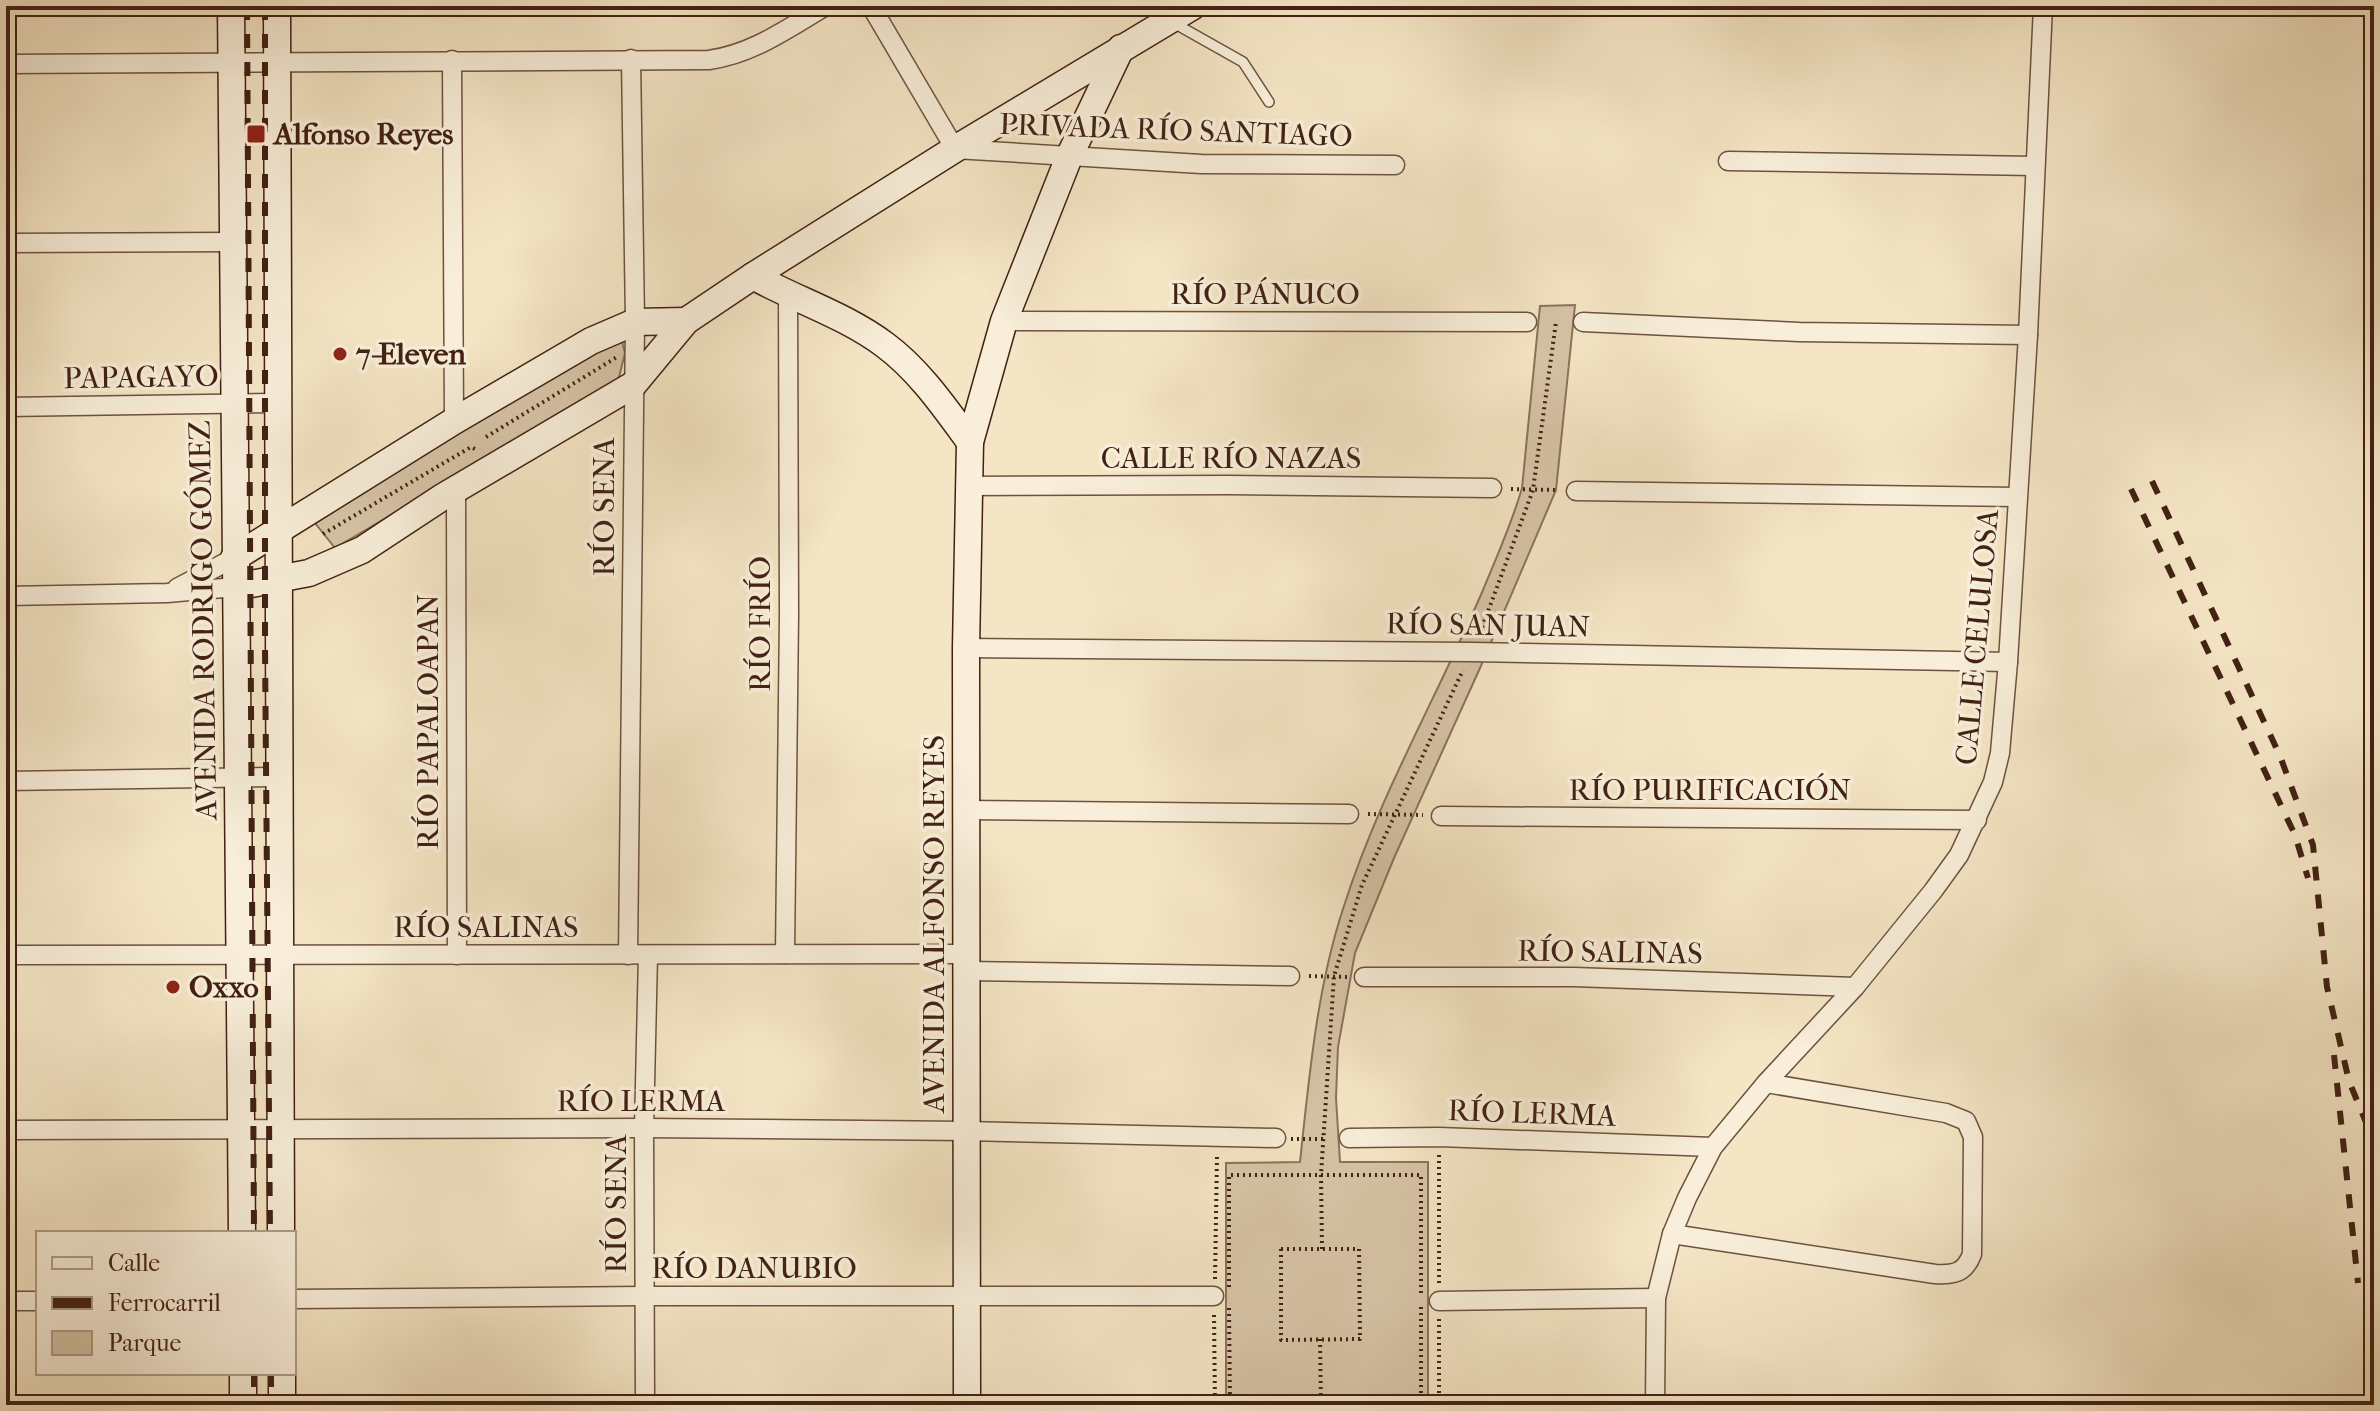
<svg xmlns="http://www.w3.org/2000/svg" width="2380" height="1411" font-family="'IM FELL French Canon',serif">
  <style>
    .green { fill: #d6c4a6; stroke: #8c725d; stroke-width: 2 }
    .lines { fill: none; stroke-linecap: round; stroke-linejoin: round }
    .lane-casing { stroke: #6e5240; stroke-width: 12 }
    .street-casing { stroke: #6e5240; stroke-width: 21 }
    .secondary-casing { stroke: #422114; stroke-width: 29 }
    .path { stroke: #422114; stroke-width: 4; stroke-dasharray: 2 4; stroke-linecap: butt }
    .lane { stroke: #f8eed9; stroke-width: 9 }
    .street { stroke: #f8eed9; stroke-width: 18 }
    .secondary { stroke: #f8eed9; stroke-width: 26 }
    .rail { stroke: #422114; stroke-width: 6; stroke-dasharray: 14 14; stroke-linecap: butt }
    .poi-dot { fill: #8f2418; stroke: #f8eed9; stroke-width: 3 }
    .labels { text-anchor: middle; stroke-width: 7; stroke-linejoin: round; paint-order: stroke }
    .street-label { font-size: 30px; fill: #422114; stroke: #f8eed9 }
    .poi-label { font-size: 30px; font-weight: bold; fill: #422114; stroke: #f8eed9; text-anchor: start }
  </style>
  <rect width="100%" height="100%" fill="#f4e5c4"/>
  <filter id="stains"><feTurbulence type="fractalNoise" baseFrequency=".0025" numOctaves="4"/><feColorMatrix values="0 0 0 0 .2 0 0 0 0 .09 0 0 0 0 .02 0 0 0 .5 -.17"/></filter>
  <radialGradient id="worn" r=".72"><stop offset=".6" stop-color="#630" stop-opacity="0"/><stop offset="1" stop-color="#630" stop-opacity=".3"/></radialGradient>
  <g class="green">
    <path d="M1575,305L1556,490L1480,668L1394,858L1355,953L1338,1047L1336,1098L1340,1162H1428V1405H1226V1163L1300,1162C1309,1078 1317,986 1344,906C1379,796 1438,695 1483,590C1497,556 1512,523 1522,488L1540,306Z"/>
    <path d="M620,334L625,353L618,381L335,548L315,523L319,508Z"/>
  </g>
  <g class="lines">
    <g class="lane-casing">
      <path id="lane" d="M1172,22L1243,62L1269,102"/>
    </g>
    <g class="street-casing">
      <g id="street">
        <path d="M871,6L955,149L1201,164L1395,165"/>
        <path d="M452,60L454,421"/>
        <path d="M6,64L709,60C753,54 788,28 826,6"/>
        <path d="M1728,161L2035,166"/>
        <path d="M6,243L232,242"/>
        <path d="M1004,321L1527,322"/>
        <path d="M1583,322L1799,332L2028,335"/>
        <path d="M6,407L277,403"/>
        <path d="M969,486L1229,485L1492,488"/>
        <path d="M456,490L457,955"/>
        <path d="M1576,491L2017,497"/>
        <path d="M177,588L234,558"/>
        <path d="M6,596L167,593L235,587"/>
        <path d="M966,648L1472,652L2008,662"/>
        <path d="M6,781L279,777"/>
        <path d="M966,810L1349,814"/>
        <path d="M1441,816L1977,820"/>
        <path d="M785,954L789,615L788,293"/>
        <path d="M6,955L967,954"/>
        <path d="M628,955L635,322L631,59"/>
        <path d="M967,971L1290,976"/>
        <path d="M1364,977H1574L1855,987"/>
        <path d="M6,1130L644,1128L965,1131L1276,1138"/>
        <path d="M1349,1138L1439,1137L1713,1147"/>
        <path d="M1672,1234L1935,1274C1954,1275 1965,1273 1972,1254L1973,1137L1966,1121L1946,1113L1766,1083"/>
        <path d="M294,1299L644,1296H1214"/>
        <path d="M6,1301H38"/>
        <path d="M1439,1301L1656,1298"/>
        <path d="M645,1405L644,1128L648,955"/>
        <path d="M1655,1405L1656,1298L1672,1234L1687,1198L1713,1147L1766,1083L1855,987L1933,891L1959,855L1993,782L2000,753L2008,662L2028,335L2043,6"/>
      </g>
    </g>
    <g class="secondary-casing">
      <g id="secondary">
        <path d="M231,6L242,1233"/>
        <path d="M277,6L281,1233"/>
        <path d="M753,276C796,300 845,315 885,345C919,370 945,408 970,442"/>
        <path d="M234,558L454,421L591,341L635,322L686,321"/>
        <path d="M235,587L309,573L362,550L441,498L633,385L686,321L753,276L955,149L1193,6"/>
        <path d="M243,1373V1405"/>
        <path d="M282,1373V1405"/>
        <path d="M967,1405L966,648L970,442L1004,321L1069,157L1121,48"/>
      </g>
    </g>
    <g class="path">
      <path d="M486,437L617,357"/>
      <path d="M1511,489L1558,490"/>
      <path d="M323,534L471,447L477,450"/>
      <path d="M1480,633L1533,490L1556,322"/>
      <path d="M1368,814L1423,815"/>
      <path d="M1309,976L1348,977"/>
      <path d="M1291,1139H1327"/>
      <path d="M1439,1155V1283"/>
      <path d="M1281,1249H1359L1360,1339L1281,1340Z"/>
      <path d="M1322,1249L1321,1175L1334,976L1362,885L1463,670"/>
      <path d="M1215,1279L1217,1155"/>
      <path d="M1229,1287V1175H1421V1295"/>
      <path d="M1421,1307V1405"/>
      <path d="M1229,1308L1230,1405"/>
      <path d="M1214,1315L1215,1405"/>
      <path d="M1439,1319V1405"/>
      <path d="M1320,1339L1321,1405"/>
    </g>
    <use href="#lane" class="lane"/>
    <use href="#street" class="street"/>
    <use href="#secondary" class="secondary"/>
    <g class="rail">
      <path d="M247,6L254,1233"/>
      <path d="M265,6V647L270,1233"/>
      <path d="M2152,481L2280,756L2313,845L2327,987L2349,1081L2374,1142"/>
      <path d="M2131,489L2295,835L2308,878"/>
      <path d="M2334,1055L2358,1283"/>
      <path d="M254,1373V1405"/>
      <path d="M271,1373V1405"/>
    </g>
  </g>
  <g class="poi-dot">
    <rect x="246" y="124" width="20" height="20" rx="4"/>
    <circle cx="340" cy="354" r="8"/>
    <circle cx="173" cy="987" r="8"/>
  </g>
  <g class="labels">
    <g class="street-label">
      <text transform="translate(1176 130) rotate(2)" y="10">PRIVADA RÍO SANTIAGO</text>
      <text x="1265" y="304">RÍO PÁNUCO</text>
      <text transform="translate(141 377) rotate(-1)" y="10">PAPAGAYO</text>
      <text x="1231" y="468">CALLE RÍO NAZAS</text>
      <text transform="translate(604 507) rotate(-90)" y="10">RÍO SENA</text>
      <text transform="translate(203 620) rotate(-91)" y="10">AVENIDA RODRIGO GÓMEZ</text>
      <text transform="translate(760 624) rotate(-90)" y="10">RÍO FRÍO</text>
      <text transform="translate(1488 625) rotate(1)" y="10">RÍO SAN JUAN</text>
      <text transform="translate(1977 637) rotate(-85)" y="10">CALLE CELULOSA</text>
      <text transform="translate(428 722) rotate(-90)" y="10">RÍO PAPALOAPAN</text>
      <text x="1710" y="800">RÍO PURIFICACIÓN</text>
      <text transform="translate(934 924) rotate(-90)" y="10">AVENIDA ALFONSO REYES</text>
      <text x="486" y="937">RÍO SALINAS</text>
      <text transform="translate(1610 952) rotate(1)" y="10">RÍO SALINAS</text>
      <text x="641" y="1111">RÍO LERMA</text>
      <text transform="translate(1532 1113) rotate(2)" y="10">RÍO LERMA</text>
      <text transform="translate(616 1204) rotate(-90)" y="10">RÍO SENA</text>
      <text x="754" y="1278">RÍO DANUBIO</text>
    </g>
    <g class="poi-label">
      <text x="274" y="144">Alfonso Reyes</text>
      <text x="356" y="364">7-Eleven</text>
      <text x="189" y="997">Oxxo</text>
    </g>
  </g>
  <rect width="2380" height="1411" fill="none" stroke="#f4e5c4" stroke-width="32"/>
  <rect x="8" y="8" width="2364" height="1395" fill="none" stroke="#422114" stroke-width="4"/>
  <rect x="16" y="16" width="2348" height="1379" fill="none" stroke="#422114" stroke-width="2"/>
  <rect x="36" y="1231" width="260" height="144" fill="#f8eed9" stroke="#af9c8a" stroke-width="2"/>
  <rect x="52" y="1257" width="40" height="12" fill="#f8eed9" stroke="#af9c8a" stroke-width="2"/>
  <text x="108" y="1271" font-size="24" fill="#422114">Calle</text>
  <rect x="52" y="1297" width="40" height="12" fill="#422114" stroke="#af9c8a" stroke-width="2"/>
  <text x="108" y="1311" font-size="24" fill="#422114">Ferrocarril</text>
  <rect x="52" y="1331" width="40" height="24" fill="#d6c4a6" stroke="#af9c8a" stroke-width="2"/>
  <text x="108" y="1351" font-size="24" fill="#422114">Parque</text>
  <rect width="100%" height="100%" filter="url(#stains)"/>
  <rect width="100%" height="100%" fill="url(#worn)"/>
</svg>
